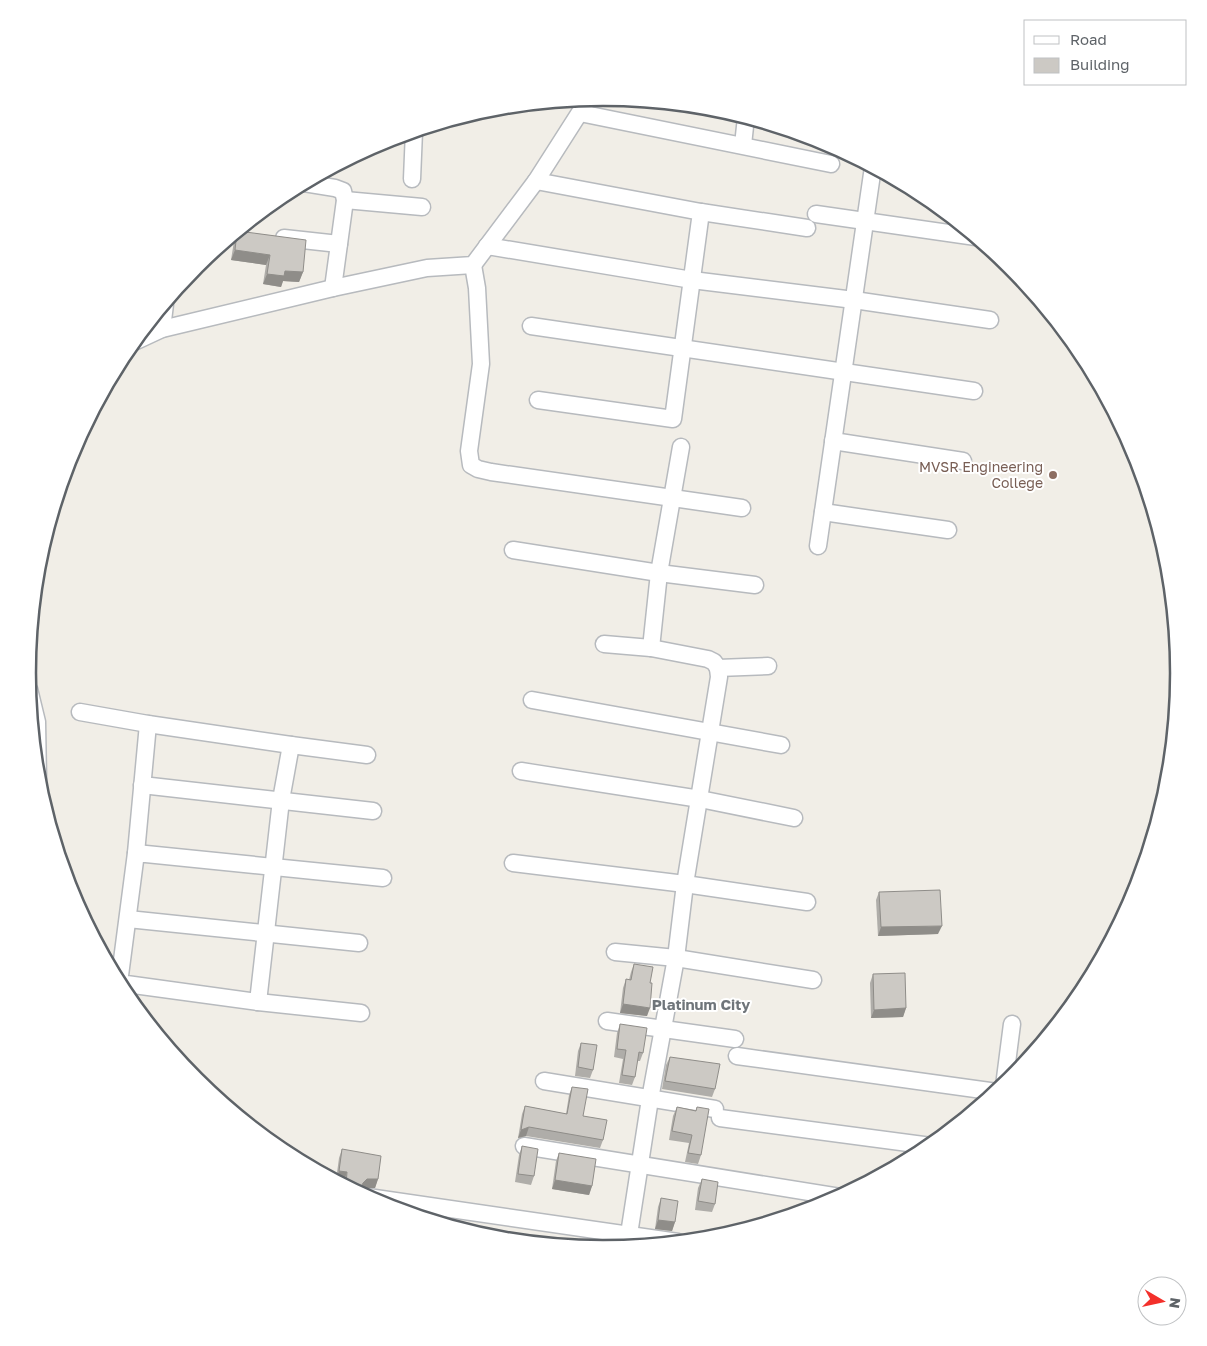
<svg xmlns="http://www.w3.org/2000/svg" width="1207" height="1346" font-family="'Golos Text',sans-serif">
  <style>
    .lines { fill: none; stroke-linecap: round; stroke-linejoin: round }
    .minor-casing { stroke: #b7babe; stroke-width: 19 }
    .minor { stroke: #fff; stroke-width: 16 }
    .wall { fill: #afada9 }
    .shaded-wall { fill: #8f8d89 }
    .building { fill: #ccc9c4; stroke: #8f8d89 }
    .education-dot { fill: #8d6e63; stroke: #fff; stroke-width: 2 }
    .labels { text-anchor: middle; stroke-width: 4; stroke-linejoin: round; paint-order: stroke }
    .education-label { font-size: 14px; fill: #785e54; stroke: #fff; text-anchor: end }
    .neighbourhood-label { font-size: 15px; font-weight: bold; fill: #6f757a; stroke: #fff }
    .rim { fill: none; stroke: #5e6368; stroke-width: 2.5 }
  </style>
  <rect width="100%" height="100%" fill="#f1eee7"/>
  <g class="lines">
    <g class="minor-casing">
      <g id="minor">
        <path d="M580,113L831,164"/>
        <path d="M743,145L746,117"/>
        <path d="M412,179L414,131"/>
        <path d="M536,181L701,212L673,419L538,400"/>
        <path d="M304,183L335,188L343,191L345,200L333,288"/>
        <path d="M345,200L422,207"/>
        <path d="M701,212L807,228"/>
        <path d="M816,214L976,237"/>
        <path d="M284,238L339,244"/>
        <path d="M487,246L692,280L854,300L990,320"/>
        <path d="M473,265L477,288L481,364L469,451L471,465L478,469L491,472L742,508"/>
        <path d="M531,326L974,391"/>
        <path d="M162,329L165,304"/>
        <path d="M132,343L162,329L333,288L427,268L473,265L536,181L589,98"/>
        <path d="M833,441L963,461"/>
        <path d="M823,512L948,530"/>
        <path d="M818,546L873,167"/>
        <path d="M513,550L659,573L755,585"/>
        <path d="M604,644L651,648L708,659L714,662L718,668L768,666"/>
        <path d="M651,648L659,573L681,447"/>
        <path d="M29,689L37,722L38,779"/>
        <path d="M532,700L781,745"/>
        <path d="M80,712L148,724L291,745"/>
        <path d="M521,771L700,799L794,818"/>
        <path d="M142,785L373,811"/>
        <path d="M136,853L148,724"/>
        <path d="M513,863L685,884L807,902"/>
        <path d="M128,919L359,943"/>
        <path d="M615,952L676,958L813,980"/>
        <path d="M258,1002L281,800L291,745L367,755"/>
        <path d="M361,1013L258,1002L119,983L136,853L383,878"/>
        <path d="M607,1021L735,1039"/>
        <path d="M737,1056L997,1092"/>
        <path d="M544,1081L715,1109"/>
        <path d="M1004,1086L1012,1024"/>
        <path d="M720,1118L931,1146"/>
        <path d="M524,1146L840,1197"/>
        <path d="M368,1197L678,1242"/>
        <path d="M627,1247L650,1099L676,958L685,884L719,677L718,668"/>
      </g>
    </g>
    <use href="#minor" class="minor"/>
  </g>
  <g class="wall">
    <path d="M237,232L303,272L299,282L283,281L281,287L263,284L266,265L231,260L234,241Z"/>
    <path d="M879,892L938,934L878,936L876,900Z"/>
    <path d="M634,964L650,983L647,1016L620,1013L623,988L626,979L629,980L631,972Z"/>
    <path d="M873,974L906,1008L903,1017L871,1018L870,983Z"/>
    <path d="M620,1024L643,1053L640,1061H637L635,1077L632,1085L619,1083L623,1059L614,1057L617,1033Z"/>
    <path d="M581,1043L593,1070L590,1078L575,1076L578,1051Z"/>
    <path d="M670,1057L715,1089L712,1097L662,1089L666,1065Z"/>
    <path d="M572,1087L583,1116L603,1140L600,1148L526,1136L518,1138L522,1114L525,1106L566,1114L569,1095Z"/>
    <path d="M677,1107L696,1110L697,1107L701,1155L698,1164L685,1162L689,1143L669,1140L673,1116Z"/>
    <path d="M522,1146L534,1176L531,1185L515,1182L519,1155Z"/>
    <path d="M342,1149L378,1179L375,1188H364L362,1190V1192L364,1195L344,1184V1181L336,1180L339,1158Z"/>
    <path d="M559,1153L592,1186L589,1195L552,1189L556,1161Z"/>
    <path d="M702,1179L715,1204L712,1212L695,1210L698,1188Z"/>
    <path d="M661,1198L675,1222L672,1231L655,1229L658,1207Z"/>
  </g>
  <g class="shaded-wall">
    <path d="M261,213L256,224L248,223Z"/>
    <path d="M235,250L270,255L266,265L231,260Z"/>
    <path d="M285,271L303,272L299,282L283,281L281,287L263,284L267,274Z"/>
    <path d="M942,926L938,934L878,936L881,927Z"/>
    <path d="M623,1004L650,1008L647,1016L620,1013Z"/>
    <path d="M906,1008L903,1017L871,1018L874,1010Z"/>
    <path d="M529,1127L526,1136L518,1138L521,1130Z"/>
    <path d="M339,1171L347,1172L344,1181L336,1180Z"/>
    <path d="M367,1179H378L375,1188H364L360,1191L363,1183Z"/>
    <path d="M555,1180L592,1186L589,1195L552,1189Z"/>
    <path d="M658,1220L675,1222L672,1231L655,1229Z"/>
  </g>
  <g class="building">
    <path d="M238,231L306,240L303,272L285,271L284,276L267,274L270,255L235,250L237,232Z"/>
    <path d="M940,890L942,926L881,927L879,892Z"/>
    <path d="M634,964L653,967L650,983H652L650,1008L623,1004L626,979L631,980Z"/>
    <path d="M905,973L906,1008L874,1010L873,974Z"/>
    <path d="M620,1024L647,1028L643,1053L639,1052L635,1077L622,1075L626,1050L617,1049Z"/>
    <path d="M581,1043L597,1045L593,1070L578,1067Z"/>
    <path d="M670,1057L720,1064L715,1089L665,1081Z"/>
    <path d="M572,1087L588,1089L583,1116L607,1120L603,1140L529,1127L521,1130L525,1106L567,1114Z"/>
    <path d="M677,1107L696,1111L697,1107L709,1109L701,1155L688,1153L692,1135L672,1131Z"/>
    <path d="M522,1146L538,1149L534,1176L518,1174Z"/>
    <path d="M342,1149L381,1156L378,1179H367L363,1183L361,1187L362,1192L364,1195L346,1185L347,1172L339,1171Z"/>
    <path d="M559,1153L596,1159L592,1186L555,1180Z"/>
    <path d="M702,1179L718,1182L715,1204L698,1201Z"/>
    <path d="M368,1197L389,1201L388,1207L383,1205Z"/>
    <path d="M661,1198L678,1201L675,1222L658,1220Z"/>
  </g>
  <circle class="education-dot" cx="1053" cy="475" r="5"/>
  <g class="labels">
    <g class="education-label">
      <text x="1043" y="472">MVSR Engineering<tspan x="1043" dy="16">College</tspan></text>
    </g>
    <g class="neighbourhood-label">
      <text x="701" y="1010">Platinum City</text>
    </g>
  </g>
  <path d="M0 0H1207V1346H0ZM36 673a567 567 0 1 1 1134 0a567 567 0 1 1-1134 0Z" fill="#fff" fill-rule="evenodd"/>
  <path class="rim" d="M36 673a567 567 0 1 1 1134 0a567 567 0 1 1-1134 0Z"/>
  <rect x="1024" y="20" width="162" height="65" fill="#ffffff" stroke="#bfc1c3"/>
  <rect x="1034" y="36" width="25" height="8" fill="#ffffff" stroke="#bfc1c3"/>
  <text x="1070" y="45" font-size="15" fill="#5e6368">Road</text>
  <rect x="1034" y="58" width="25" height="15" fill="#ccc9c4" stroke="#bfc1c3"/>
  <text x="1070" y="70" font-size="15" fill="#5e6368">Building</text>
  <g transform="translate(1162 1301) rotate(99)"><circle r="24" fill="#ffffff" stroke="#bfc1c3"/>
  <path d="M0-4L9 19L0 12L-9 19Z" fill="#f3302b"/>
  <text y="-8" font-size="14" font-weight="bold" text-anchor="middle" fill="#5e6368">N</text>
  </g>
</svg>
